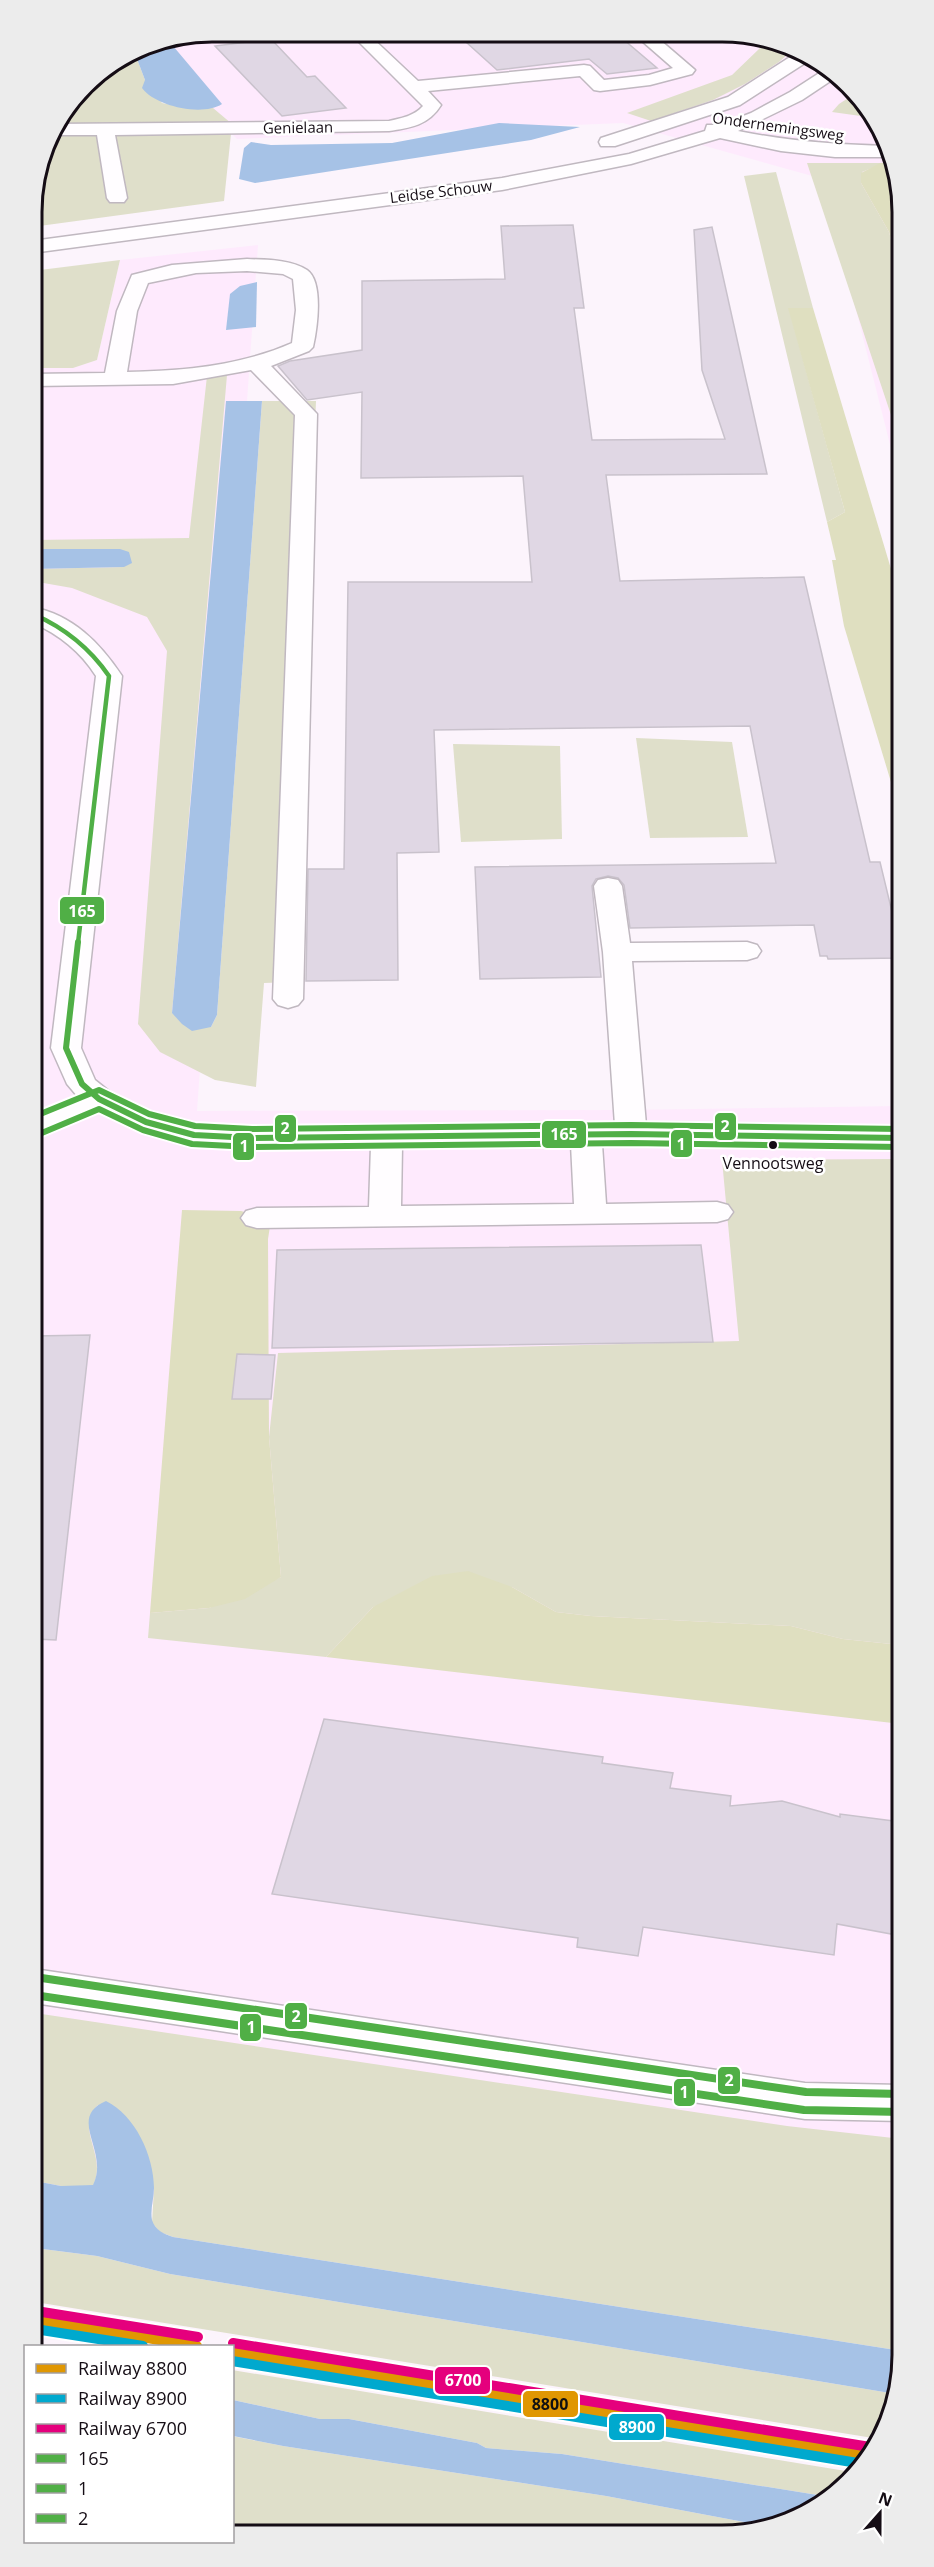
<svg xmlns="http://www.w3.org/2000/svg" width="934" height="2567" font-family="'Open Sans',sans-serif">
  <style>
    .built { fill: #feeafd }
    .green { fill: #dfdfca }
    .forest { fill: #dfdfc0 }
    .water { fill: #a6c2e6 }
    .building { fill: #e0d7e4; stroke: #c9c2cc; stroke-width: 1.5 }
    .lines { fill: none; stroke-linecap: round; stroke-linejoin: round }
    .minor-casing { stroke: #c0b8c0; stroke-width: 3 }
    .minor { fill: #fffdff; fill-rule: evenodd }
    .bus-1-far1-casing { stroke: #fff; stroke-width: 8 }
    .bus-1-casing { stroke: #fff; stroke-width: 10 }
    .bus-2-far1-casing { stroke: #fff; stroke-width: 10 }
    .bus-2-casing { stroke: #fff; stroke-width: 12 }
    .bus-3-far1-casing { stroke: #fff; stroke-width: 10 }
    .bus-3-casing { stroke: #fff; stroke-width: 12 }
    .bus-1-far1 { stroke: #50af46; stroke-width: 4.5 }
    .bus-1 { stroke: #50af46; stroke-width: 6 }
    .bus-2-far1 { stroke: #50af46; stroke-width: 6 }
    .bus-2 { stroke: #50af46; stroke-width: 8 }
    .bus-3-far1 { stroke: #50af46; stroke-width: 6 }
    .bus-3 { stroke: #50af46; stroke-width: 8 }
    .rail-1-casing { stroke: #fff; stroke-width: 14 }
    .rail-2-casing { stroke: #fff; stroke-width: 14 }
    .rail-3-casing { stroke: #fff; stroke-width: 14 }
    .rail-1 { stroke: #e09702; stroke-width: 10 }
    .rail-2 { stroke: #00a9ce; stroke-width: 10 }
    .rail-3 { stroke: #e5007d; stroke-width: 10 }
    .bus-dot { fill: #150d15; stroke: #fff; stroke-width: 2 }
    .labels { text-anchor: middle; stroke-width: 5; stroke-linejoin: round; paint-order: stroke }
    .far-street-label { font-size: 15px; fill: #150d15; stroke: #fff }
    .bus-label { font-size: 16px; fill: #150d15; stroke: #fff }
    .rim { fill: none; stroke: #150d15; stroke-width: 3 }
    .line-badge { stroke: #fff; stroke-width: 2 }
    .badge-label { font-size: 16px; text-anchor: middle; font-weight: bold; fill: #fff }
    .pale-badge-label { font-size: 16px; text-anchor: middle; font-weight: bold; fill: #111 }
  </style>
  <rect width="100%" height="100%" fill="#fcf4fc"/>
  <g class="built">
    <path d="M212,32L758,35L802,50L849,84L878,122L899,176V480L823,179L623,123L237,139L145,45Z"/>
    <path d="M258,245L197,1111L625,1110L900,1106L902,2351L35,2181L32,368H73L97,360L120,260Z"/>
  </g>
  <g class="green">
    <path d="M766,39L795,48L779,62L745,84L713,100L651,121L627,113L732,75L759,49Z"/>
    <path d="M134,51L145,80L162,103L188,108H213L232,124L224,201L32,227V200L50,132L93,77Z"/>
    <path d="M856,93L875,118L832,112L839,104Z"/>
    <path d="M807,163H884L862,172L861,183L889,232L899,271V439Z"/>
    <path d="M776,172L813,308L789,309L845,512L827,522L744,176Z"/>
    <path d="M120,260L97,360L73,368H32V271Z"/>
    <path d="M227,375L172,1013L211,1027L217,1015L262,401H316L294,982L264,983L256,1087L215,1080L160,1052L138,1024L167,651L147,617L72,588L32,581V569L124,567L32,550V540L189,538L207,376Z"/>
    <path d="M636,738L732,742L748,837L650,838Z"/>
    <path d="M453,744L560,746L562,839L461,842Z"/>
    <path d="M900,1159L901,1645L843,1639L791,1626L591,1616L556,1612L512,1587L373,1607L326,1657L148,1638L150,1613L209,1608L281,1577L269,1437L278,1353L739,1341L722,1160Z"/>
    <path d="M35,2013L787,2126L902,2139V2351L173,2237L160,2232L152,2223L154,2188L98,2105C74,2130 108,2155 93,2186H61L35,2181Z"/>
    <path d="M35,2248L97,2256L170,2274L896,2394L889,2424L879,2439L35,2302Z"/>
    <path d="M232,2370L858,2473L830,2497L562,2454L486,2448L477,2443L349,2419H320L233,2400Z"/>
    <path d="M232,2436L283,2446L606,2496L770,2527L758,2532H268L233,2528Z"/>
  </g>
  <g class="forest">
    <path d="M894,162L899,176V271L889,232L861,183V173L880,163Z"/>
    <path d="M788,308H813L900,599V812L844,626L832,560H836L827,522L845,512Z"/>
    <path d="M182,1210L241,1211L271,1220L268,1239L269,1437L281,1577L245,1599L209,1608L150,1613Z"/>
    <path d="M468,1571L512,1587L556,1612L591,1616L791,1626L843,1639L901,1645V1724L326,1657L373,1607L432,1576Z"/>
  </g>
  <g class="water">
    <path d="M168,40L222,104C202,117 155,106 142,88L145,80L134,51L143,45Z"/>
    <path d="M499,123L580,127L531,140L255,183L239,179L244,148L251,142L271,145L392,143Z"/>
    <path d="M257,282L256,327L226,330L230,294L240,286Z"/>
    <path d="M226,401H262L217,1015L211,1027L192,1031L182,1024L172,1013Z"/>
    <path d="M32,549H120L129,552L132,563L124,567L32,569Z"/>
    <path d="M106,2101C135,2115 154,2156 154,2188C154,2198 150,2210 152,2220C155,2230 164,2234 173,2237L902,2351V2366L896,2394L170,2274L97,2256L35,2248V2181L61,2186L93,2185C110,2151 66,2118 106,2101Z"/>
    <path d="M233,2400L320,2419H349L477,2443L486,2448L562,2454L830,2497L813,2511L770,2527L606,2496L283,2446L233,2436Z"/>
  </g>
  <g class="building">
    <path d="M456,33L617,34L657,68L607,74L589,59L497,70Z"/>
    <path d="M271,39L307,77L315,76L346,108L282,116L215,46Z"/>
    <path d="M573,225L584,308H574L592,440L725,439L702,370L694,230L712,227L767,474L606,475L620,581L804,577L870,862H880L900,945V958L828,959L827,956H820L814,925L630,928L624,885L618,878L608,876L596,879L592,886L601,977L480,979L475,867L776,863L750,726L434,730L439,852L397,853L398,980L306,981L308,869H344L348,582H532L523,476L361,478L362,392L307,400L278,366L290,361L362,350V281L505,279L501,226Z"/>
    <path d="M701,1245L713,1342L272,1348L277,1250Z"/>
    <path d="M90,1335L56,1640L34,1639V1336Z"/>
    <path d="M237,1354L275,1355L271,1399H232Z"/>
    <path d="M324,1719L603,1757L602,1763L673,1773L670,1788L731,1796L730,1806L782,1801L840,1817V1814L901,1822L902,1936L837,1924L834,1955L643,1927L638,1956L577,1947L578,1938L272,1894Z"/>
  </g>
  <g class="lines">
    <g class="minor-casing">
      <g id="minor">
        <path d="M349,32L367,33L418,81L584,65L590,66L604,80L649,75L673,68L634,34H653L695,70L692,74L650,85L600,91L594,90L580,76L428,91L441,105C429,125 410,128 389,131L115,135L127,198L124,202H110L107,198L97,135H49L56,124L389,121C402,118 414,116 423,106Z"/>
        <path d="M801,50L813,58L740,105L615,146H601L599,142L601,138L728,97Z"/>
        <path d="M827,68L838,76L802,100L738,131C788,141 837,145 888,146L892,157H835L781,151L720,138L631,164L502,190L32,253V241L502,178L629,154L705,131L707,125H720L751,113L790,92Z"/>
        <path d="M247,259C265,260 290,259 307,270C324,282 317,329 313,347L309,351L271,366L317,414L303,999L298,1005L288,1008L278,1005L273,999L295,415L251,370L173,384L32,386V374L105,373L117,311L132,275L172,265ZM247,271L283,274L293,279L296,310L292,343C240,366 183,371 127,372L137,311L148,283L196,273Z"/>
        <path d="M32,607C73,615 100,643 122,676L81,1048L95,1080L110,1092L157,1115L195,1126L252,1129L615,1125L603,952L594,886L598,880L608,878L618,880L622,886L630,943L747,942L757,945L761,951L757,957L747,960L632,961L646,1125L900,1129V1147L602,1144L606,1204L717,1202L728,1205L733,1212L728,1219L717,1222L257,1228L246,1225L241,1218L246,1211L257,1208L369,1207L371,1146L252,1147L194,1144L135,1129L98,1110L33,1136V1116L78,1097L67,1084L51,1048L96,676C80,651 60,635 33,623ZM571,1144L574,1204L401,1206L402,1146Z"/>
        <path d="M34,1969L805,2083L902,2085V2121L805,2119L34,2003Z"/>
      </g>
    </g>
    <use href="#minor" class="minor"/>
    <g class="bus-1-far1-casing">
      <path id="bus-1-far1" d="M33,614C65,628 89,647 109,676L78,943"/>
    </g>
    <g class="bus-1-casing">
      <path id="bus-1" d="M78,942L66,1048L82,1084L99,1099L146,1122L194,1135L252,1138L631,1134L900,1138"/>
    </g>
    <g class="bus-2-far1-casing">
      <path id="bus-2-far1" d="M37,1135L99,1109L143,1130L192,1144L252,1147L631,1143L900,1147"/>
    </g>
    <g class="bus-2-casing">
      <path id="bus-2" d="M34,1995L804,2110L902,2112"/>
    </g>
    <g class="bus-3-far1-casing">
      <path id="bus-3-far1" d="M33,1117L99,1090L149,1114L195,1126L252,1129L631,1125L900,1129"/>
    </g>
    <g class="bus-3-casing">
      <path id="bus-3" d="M35,1977L806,2092L902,2094"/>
    </g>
    <use href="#bus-1-far1" class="bus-1-far1"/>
    <use href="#bus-1" class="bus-1"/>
    <use href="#bus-2-far1" class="bus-2-far1"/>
    <use href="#bus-2" class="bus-2"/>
    <use href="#bus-3-far1" class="bus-3-far1"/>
    <use href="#bus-3" class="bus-3"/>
    <g class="rail-1-casing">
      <g id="rail-1">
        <path d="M35,2320L197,2346"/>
        <path d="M232,2352L869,2456"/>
      </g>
    </g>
    <g class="rail-2-casing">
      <g id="rail-2">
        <path d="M35,2329L143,2346"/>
        <path d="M232,2361L864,2464"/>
      </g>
    </g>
    <g class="rail-3-casing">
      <g id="rail-3">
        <path d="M36,2311L198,2337"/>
        <path d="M233,2343L870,2447"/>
      </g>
    </g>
    <use href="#rail-1" class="rail-1"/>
    <use href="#rail-2" class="rail-2"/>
    <use href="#rail-3" class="rail-3"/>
  </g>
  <circle class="bus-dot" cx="773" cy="1145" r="5"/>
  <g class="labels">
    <g class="far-street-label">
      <text transform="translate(778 127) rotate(8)" y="5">Ondernemingsweg</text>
      <text transform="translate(298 128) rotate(-1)" y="5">Genielaan</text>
      <text transform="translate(441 192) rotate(-7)" y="5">Leidse Schouw</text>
    </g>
    <g class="bus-label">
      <text x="773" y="1169">Vennootsweg</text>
    </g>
  </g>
  <path d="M0 0H934V2567H0ZM212 42H722A170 170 0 0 1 892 212V2355A170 170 0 0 1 722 2525H212A170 170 0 0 1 42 2355V212A170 170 0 0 1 212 42Z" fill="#ececec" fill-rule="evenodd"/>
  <path class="rim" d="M212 42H722A170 170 0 0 1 892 212V2355A170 170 0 0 1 722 2525H212A170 170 0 0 1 42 2355V212A170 170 0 0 1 212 42Z"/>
  <g class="line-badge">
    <rect x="59" y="896" width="46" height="29" rx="6" fill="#50af46"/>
    <rect x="714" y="1112" width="23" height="29" rx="6" fill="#50af46"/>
    <rect x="274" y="1114" width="23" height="29" rx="6" fill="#50af46"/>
    <rect x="541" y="1120" width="46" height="29" rx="6" fill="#50af46"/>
    <rect x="670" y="1129" width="23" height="29" rx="6" fill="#50af46"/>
    <rect x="232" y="1132" width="23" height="29" rx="6" fill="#50af46"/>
    <rect x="284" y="2002" width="24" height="28" rx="6" fill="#50af46"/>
    <rect x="239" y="2013" width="23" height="29" rx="6" fill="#50af46"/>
    <rect x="717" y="2066" width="24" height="29" rx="6" fill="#50af46"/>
    <rect x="673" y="2078" width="23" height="29" rx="6" fill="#50af46"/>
    <rect x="434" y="2366" width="57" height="29" rx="6" fill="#e5007d"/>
    <rect x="522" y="2390" width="57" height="28" rx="6" fill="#e09702"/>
    <rect x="608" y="2413" width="57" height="28" rx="6" fill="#00a9ce"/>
  </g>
  <g class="badge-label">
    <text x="82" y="917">165</text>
    <text x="725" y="1132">2</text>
    <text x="285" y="1134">2</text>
    <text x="564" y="1140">165</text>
    <text x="681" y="1150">1</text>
    <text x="244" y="1152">1</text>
    <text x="296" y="2022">2</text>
    <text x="251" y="2033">1</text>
    <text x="729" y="2086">2</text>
    <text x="684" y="2098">1</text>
    <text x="463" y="2386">6700</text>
    <text x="637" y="2433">8900</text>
  </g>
  <g class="pale-badge-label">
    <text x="550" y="2410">8800</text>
  </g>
  <rect x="24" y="2345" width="210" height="198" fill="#ffffff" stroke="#a19ea1" stroke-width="1.5"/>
  <rect x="36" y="2364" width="30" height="9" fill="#e09702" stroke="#a19ea1" stroke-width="1.5"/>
  <text x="78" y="2375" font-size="18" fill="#150d15">Railway 8800</text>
  <rect x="36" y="2394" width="30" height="9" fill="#00a9ce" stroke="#a19ea1" stroke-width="1.5"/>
  <text x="78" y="2405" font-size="18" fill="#150d15">Railway 8900</text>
  <rect x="36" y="2424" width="30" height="9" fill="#e5007d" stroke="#a19ea1" stroke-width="1.5"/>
  <text x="78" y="2435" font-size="18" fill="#150d15">Railway 6700</text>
  <rect x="36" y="2454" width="30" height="9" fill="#50af46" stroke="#a19ea1" stroke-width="1.5"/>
  <text x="78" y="2465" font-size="18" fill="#150d15">165</text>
  <rect x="36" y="2484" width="30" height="9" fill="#50af46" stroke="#a19ea1" stroke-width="1.5"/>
  <text x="78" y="2495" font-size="18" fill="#150d15">1</text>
  <rect x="36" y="2514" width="30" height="9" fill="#50af46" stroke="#a19ea1" stroke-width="1.5"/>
  <text x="78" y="2525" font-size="18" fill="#150d15">2</text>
  <g transform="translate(880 2513) rotate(21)" stroke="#ffffff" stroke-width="4.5" paint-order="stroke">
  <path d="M0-4.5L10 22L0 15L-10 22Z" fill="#150d15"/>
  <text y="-9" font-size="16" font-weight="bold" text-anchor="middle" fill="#150d15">N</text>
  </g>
</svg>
